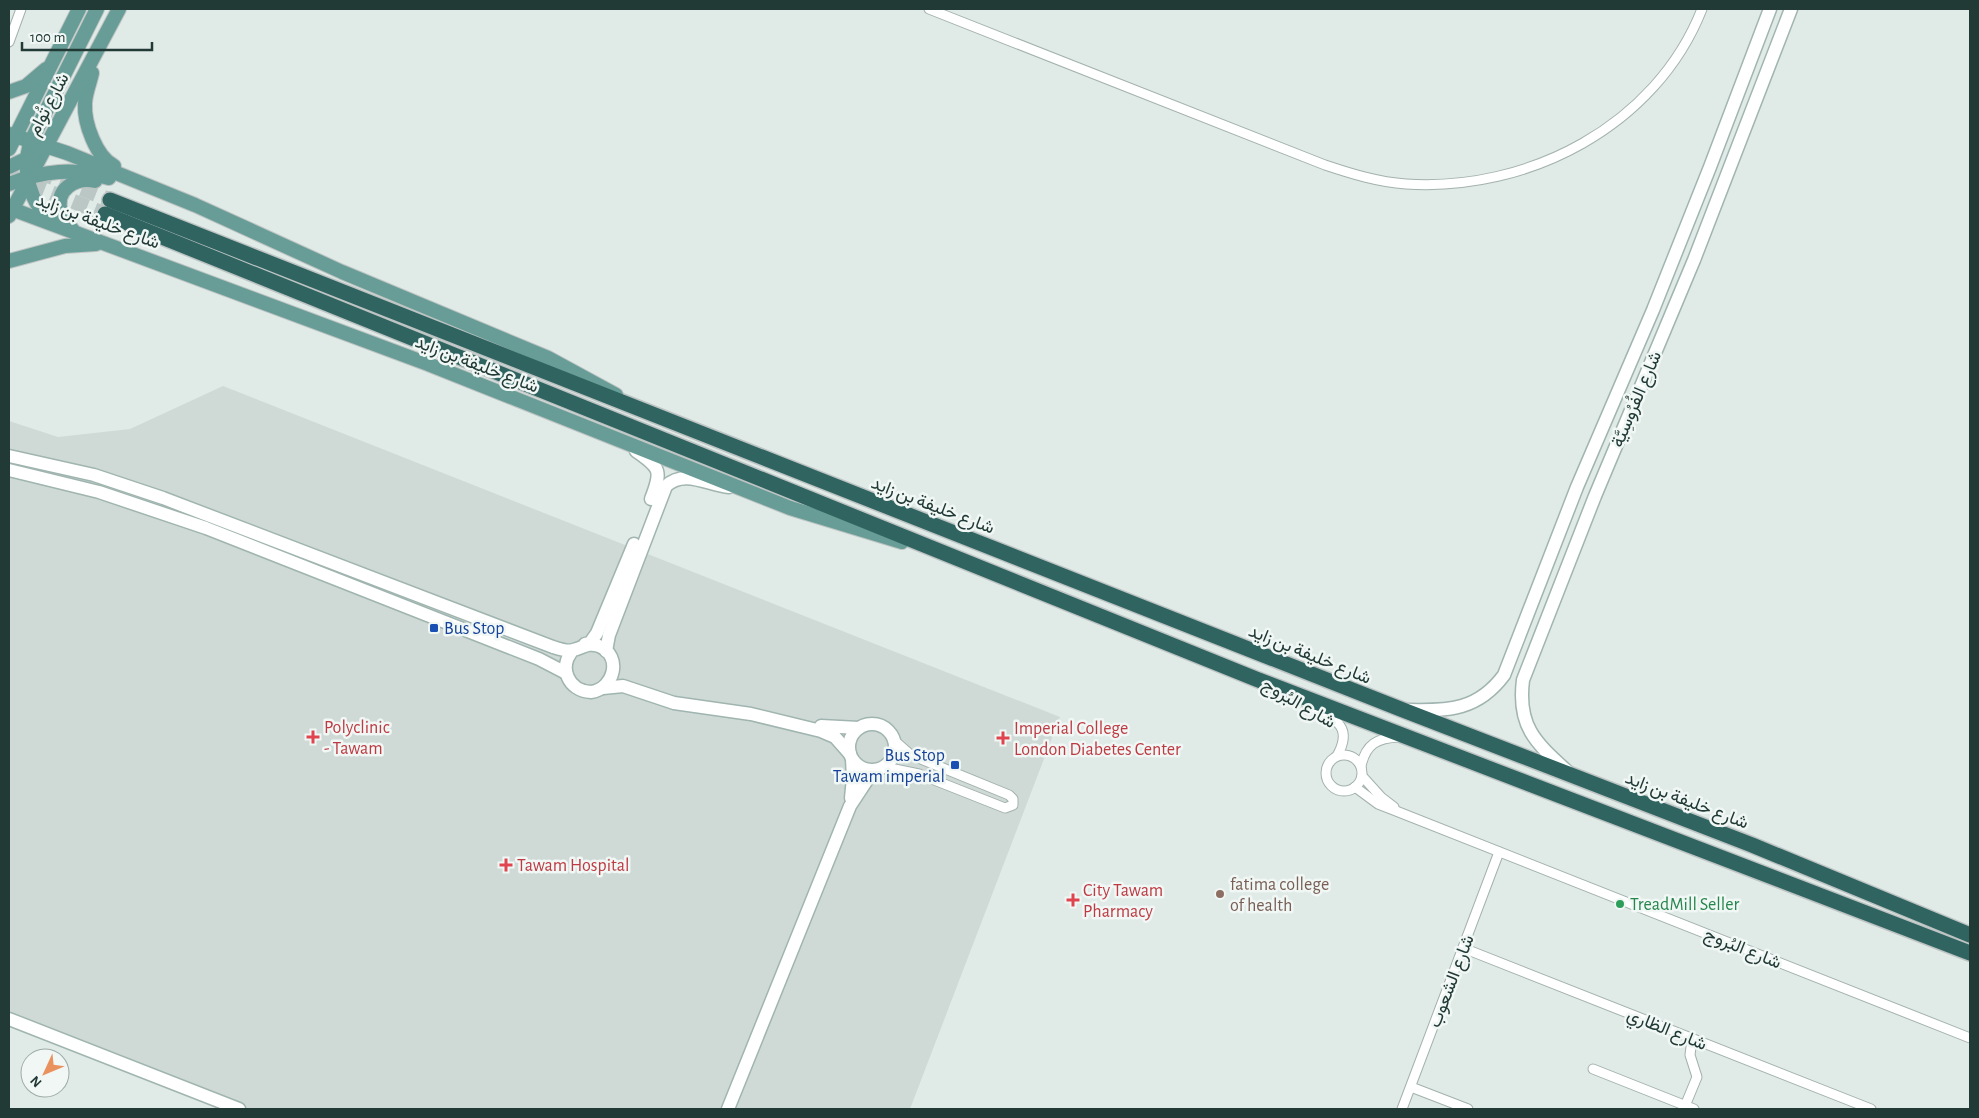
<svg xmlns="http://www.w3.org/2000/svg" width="1979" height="1118" font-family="'Alegreya Sans',Vazirmatn,sans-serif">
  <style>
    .built { fill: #cfdad6 }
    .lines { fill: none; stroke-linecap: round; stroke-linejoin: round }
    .highway-tunnel { stroke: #bac7c4; stroke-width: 15; stroke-dasharray: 15 8; stroke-linecap: butt }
    .street-casing { stroke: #a3b2ae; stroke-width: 11 }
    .secondary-casing { stroke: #a0b5b0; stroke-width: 15 }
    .primary-casing { stroke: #bdc4c3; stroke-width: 16 }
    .highway-casing { stroke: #bdc4c3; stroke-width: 18 }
    .street { stroke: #fff; stroke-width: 9 }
    .secondary { stroke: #fff; stroke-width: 12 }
    .primary { stroke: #679d96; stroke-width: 14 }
    .highway { stroke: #2f6460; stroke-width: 15 }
    .transit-dot { fill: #1a4fb4; stroke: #f0f7f5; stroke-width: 2 }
    .health-dot { fill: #e0444e; stroke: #f0f7f5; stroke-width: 2 }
    .education-dot { fill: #8d6e63; stroke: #f0f7f5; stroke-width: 2 }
    .leisure-dot { fill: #2e9e5b; stroke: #f0f7f5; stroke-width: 2 }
    .labels { text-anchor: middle; stroke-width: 5; stroke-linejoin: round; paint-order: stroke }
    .street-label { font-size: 18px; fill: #223a36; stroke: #f0f7f5 }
    .transit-label { font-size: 18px; fill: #164399; stroke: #f0f7f5; text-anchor: start }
    .health-label { font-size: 18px; fill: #be3a42; stroke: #f0f7f5; text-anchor: start }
    .education-label { font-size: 18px; fill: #785e54; stroke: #f0f7f5; text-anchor: start }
    .leisure-label { font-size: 18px; fill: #27864d; stroke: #f0f7f5; text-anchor: start }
  </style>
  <rect width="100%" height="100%" fill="#e0eae7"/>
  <path class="built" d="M223,386L1060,717L910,1109H248L9,1013V421L58,437L130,429Z"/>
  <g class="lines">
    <g class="highway-tunnel">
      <path d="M39,172L110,200"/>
      <path d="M9,176L105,214"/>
    </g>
    <g class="street-casing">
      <g id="street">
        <path d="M929,9L1325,165C1352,174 1378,182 1406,184C1528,192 1656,126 1702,9"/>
        <path d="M9,42L21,9"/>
        <path d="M1307,705C1332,718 1355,724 1337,756"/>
        <circle cx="1344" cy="773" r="18"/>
        <path d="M1361,766C1366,744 1377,738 1399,737"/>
        <path d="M885,767L919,774L1005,808L1013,805V799L1009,795L911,755L894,740"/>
        <path d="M1362,776L1381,797L1394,807"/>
        <path d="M1355,787L1378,804L1391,809L1970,1038"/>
        <path d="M1463,948L1871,1109"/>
        <path d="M1593,1069L1694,1109"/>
        <path d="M1411,1087L1468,1109"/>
        <path d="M1685,1106L1697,1077L1690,1055L1692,1039"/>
        <path d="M1402,1109L1499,852"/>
      </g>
    </g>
    <g class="secondary-casing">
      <g id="secondary">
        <path d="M636,451C661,468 662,471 651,499"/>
        <path d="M9,456L94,475L163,498L553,647C559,649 567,652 573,650C583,648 587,642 599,646C623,656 614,689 591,692C568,691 558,667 573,650"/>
        <path d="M9,470L99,492L206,528L539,659L566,673"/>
        <path d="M585,644L590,643L597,633L634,544"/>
        <path d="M606,651L609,635L666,486C684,469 708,485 729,487"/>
        <path d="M603,688L623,686L674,703L751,714L821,731L835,737L850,754"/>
        <path d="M1409,710C1449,711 1478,710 1504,675L1577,487L1653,310L1710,167L1770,9"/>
        <circle cx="872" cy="747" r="23"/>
        <path d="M821,726L859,728"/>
        <path d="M1568,772C1536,743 1517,727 1523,680L1595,496L1694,260L1791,9"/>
        <path d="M851,798L853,778L852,759"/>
        <path d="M9,1019L239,1109"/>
        <path d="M728,1109L850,806L873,771"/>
      </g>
    </g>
    <g class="primary-casing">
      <g id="primary">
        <path d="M92,73C90,83 85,94 85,104C84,123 96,157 114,166"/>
        <path d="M9,92L26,86L46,69"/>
        <path d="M9,134L67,153L195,205L342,272L548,358L616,395"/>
        <path d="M9,149L79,9"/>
        <path d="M9,167L32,156"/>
        <path d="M9,184C43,171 74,167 109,178"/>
        <path d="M9,208L428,364L790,508L902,542"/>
        <path d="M9,216L119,9"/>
        <path d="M54,223C29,203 21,171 31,141L97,9"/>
        <path d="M74,232C70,226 64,219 61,212C54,189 76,177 95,181"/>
        <path d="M9,261L65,246L96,244"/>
      </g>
    </g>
    <g class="highway-casing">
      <g id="highway">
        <path d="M110,200L1403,710L1752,845L1970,935"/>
        <path d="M105,214L1256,679L1970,953"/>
      </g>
    </g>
    <use href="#street" class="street"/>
    <use href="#secondary" class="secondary"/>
    <use href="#primary" class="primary"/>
    <use href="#highway" class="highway"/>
  </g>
  <g class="transit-dot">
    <rect x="429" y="623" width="10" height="10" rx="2.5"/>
    <rect x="950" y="760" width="10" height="10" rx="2.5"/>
  </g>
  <g class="health-dot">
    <path d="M310.5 729.5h5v5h5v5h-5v5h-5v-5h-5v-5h5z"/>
    <path d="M1000.5 730.5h5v5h5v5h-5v5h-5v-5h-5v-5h5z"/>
    <path d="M503.5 857.5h5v5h5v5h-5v5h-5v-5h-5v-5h5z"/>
    <path d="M1070.5 892.5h5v5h5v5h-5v5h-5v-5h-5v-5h5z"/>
  </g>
  <circle class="education-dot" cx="1220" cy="894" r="5"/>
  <circle class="leisure-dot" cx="1620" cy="904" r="5"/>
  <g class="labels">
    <g class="street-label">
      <text transform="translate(48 104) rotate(-62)" y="6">شارع تُوام</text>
      <text transform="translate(98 221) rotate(20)" y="6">شارع خليفة بن زايد</text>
      <text transform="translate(477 364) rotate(21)" y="6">شارع خليفة بن زايد</text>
      <text transform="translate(1636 399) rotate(-67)" y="6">شارع الفُرُوسِيَّة</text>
      <text transform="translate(933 505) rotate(21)" y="6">شارع خليفة بن زايد</text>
      <text transform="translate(1310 654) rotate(22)" y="6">شارع خليفة بن زايد</text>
      <text transform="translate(1299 703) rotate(30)" y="6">شارع البُروج</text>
      <text transform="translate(1687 800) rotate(21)" y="6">شارع خليفة بن زايد</text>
      <text transform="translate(1743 948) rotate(22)" y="6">شارع البُروج</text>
      <text transform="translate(1451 981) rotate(-69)" y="6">شارع الشعوب</text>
      <text transform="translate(1667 1029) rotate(22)" y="6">شارع الظاري</text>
    </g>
    <g class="transit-label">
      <text x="444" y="634">Bus Stop</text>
      <text x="945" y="761" text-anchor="end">Bus Stop<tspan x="945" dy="21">Tawam imperial</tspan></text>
    </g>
    <g class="health-label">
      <text x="324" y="733">Polyclinic<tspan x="324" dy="21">- Tawam</tspan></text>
      <text x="1014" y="734">Imperial College<tspan x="1014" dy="21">London Diabetes Center</tspan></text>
      <text x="517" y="871">Tawam Hospital</text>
      <text x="1083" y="896">City Tawam<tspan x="1083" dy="21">Pharmacy</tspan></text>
    </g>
    <g class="education-label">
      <text x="1230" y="890">fatima college<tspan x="1230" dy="21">of health</tspan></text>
    </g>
    <g class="leisure-label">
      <text x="1630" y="910">TreadMill Seller</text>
    </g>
  </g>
  <rect width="1979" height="1118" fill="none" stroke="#223a36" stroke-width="20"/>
  <g transform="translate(45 1073) rotate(226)"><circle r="24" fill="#f0f7f5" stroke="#9eaba9"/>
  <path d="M0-4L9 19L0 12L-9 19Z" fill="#ea925e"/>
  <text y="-8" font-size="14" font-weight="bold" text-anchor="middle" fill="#223a36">N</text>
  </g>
  <path d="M22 42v8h130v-8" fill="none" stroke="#223a36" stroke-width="2.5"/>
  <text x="30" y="42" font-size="15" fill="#223a36" stroke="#f0f7f5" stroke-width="4" paint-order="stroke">100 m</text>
</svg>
